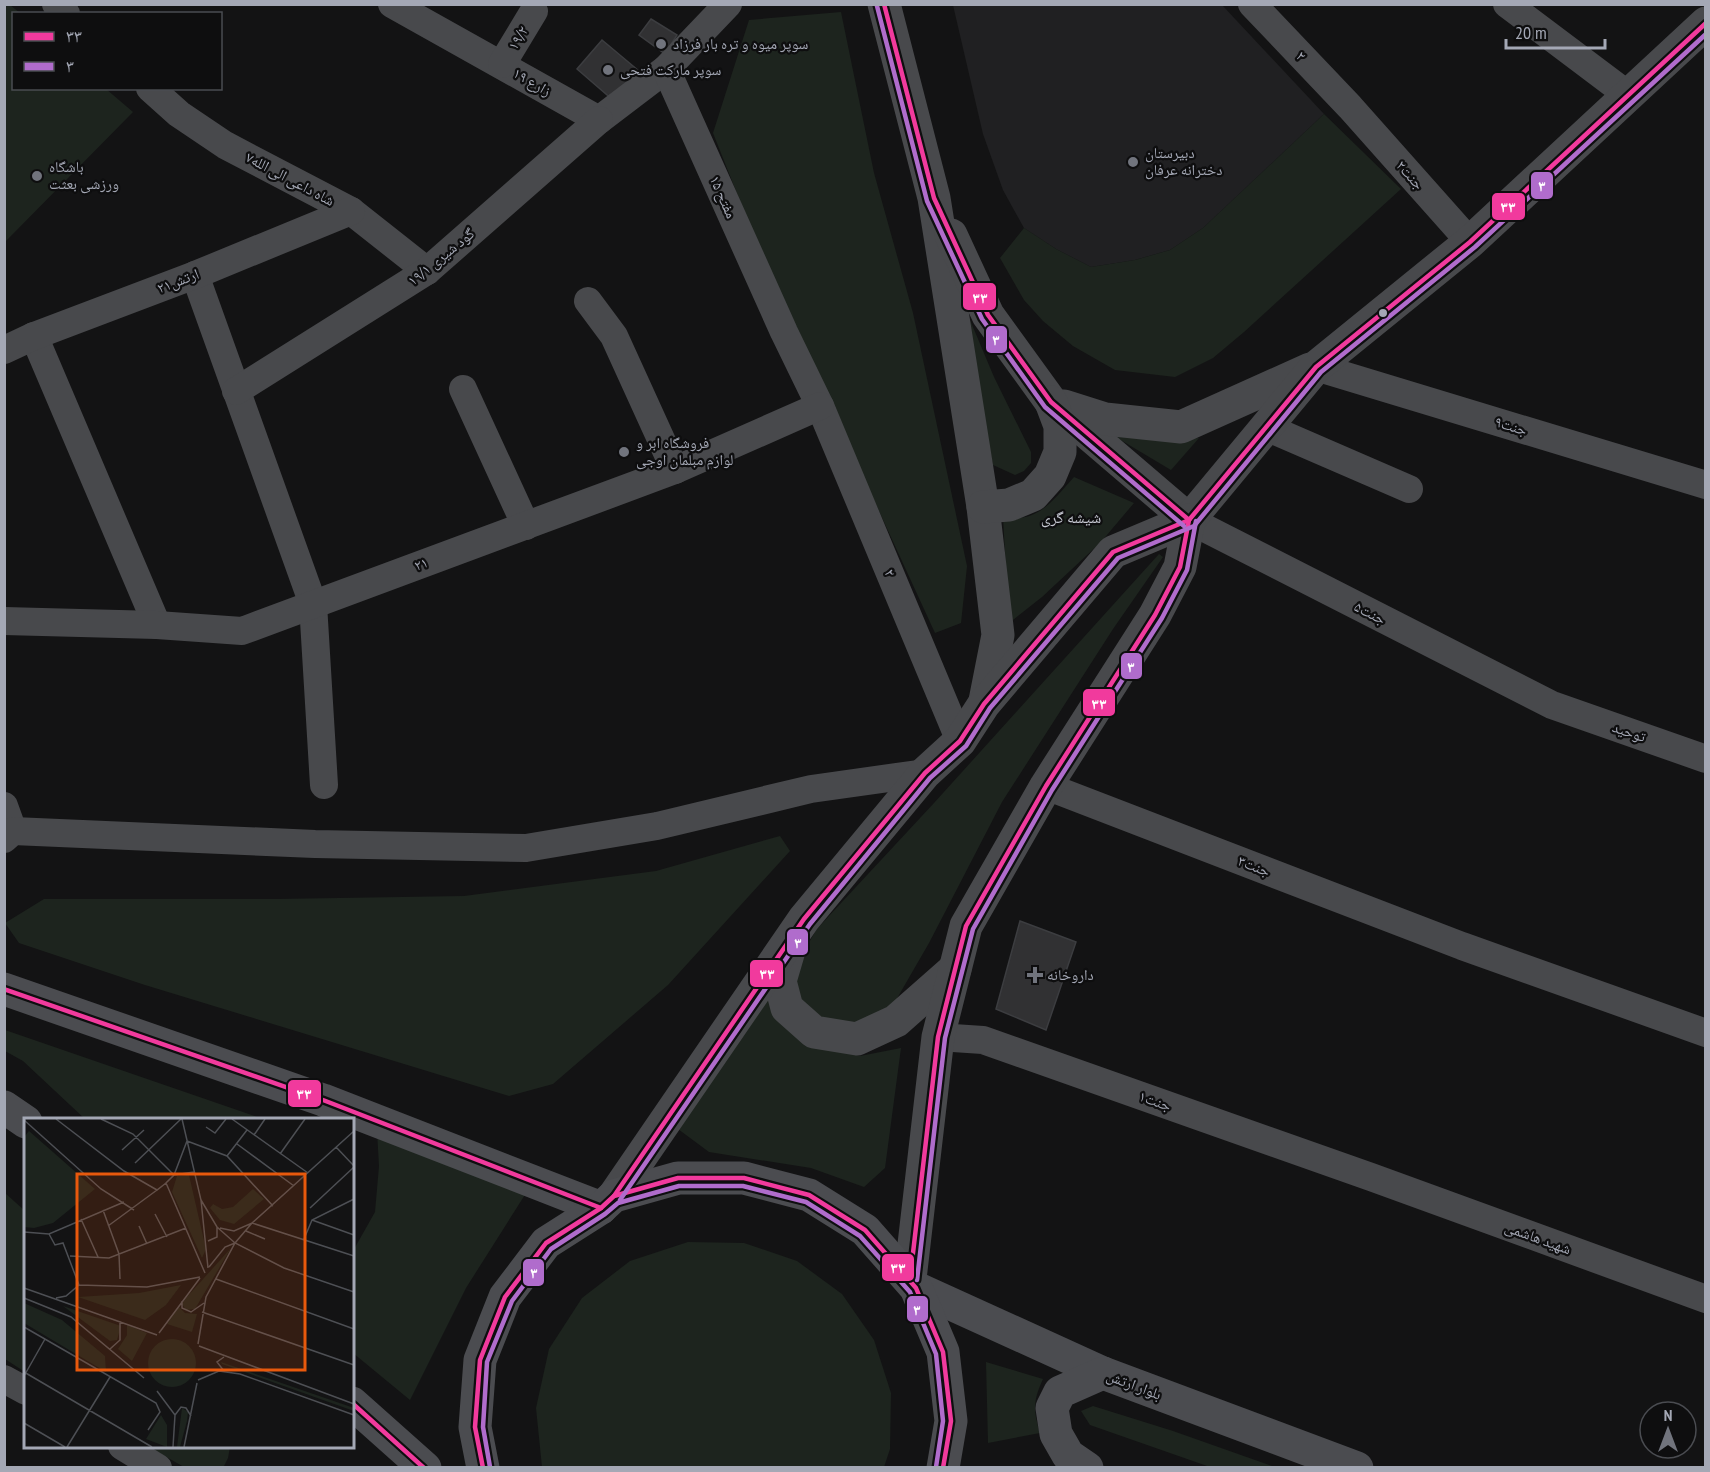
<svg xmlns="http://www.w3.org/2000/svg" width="1710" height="1472" font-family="'PT Sans Narrow','Noto Naskh Arabic',sans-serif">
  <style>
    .built { fill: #202022 }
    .green { fill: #1d241e }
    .building { fill: #313133; stroke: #3c3d40; stroke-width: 1.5 }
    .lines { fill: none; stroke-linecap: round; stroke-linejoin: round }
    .minor { stroke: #48494c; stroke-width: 28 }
    .tertiary { stroke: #48494c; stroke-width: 33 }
    .secondary { stroke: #4b4c50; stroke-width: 33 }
    .bus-1-casing { stroke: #0e0e0f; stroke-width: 9 }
    .bus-2-casing { stroke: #0e0e0f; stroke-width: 9 }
    .bus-1 { stroke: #f13a9d; stroke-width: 4.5 }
    .bus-2 { stroke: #b06ccc; stroke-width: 4.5 }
    .poi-dot { fill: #71747d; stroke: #0e0e0f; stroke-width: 2 }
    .bus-dot { fill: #a4a8b5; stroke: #0e0e0f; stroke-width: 2 }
    .labels { text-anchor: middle; stroke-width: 4.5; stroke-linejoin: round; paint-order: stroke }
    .street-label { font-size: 15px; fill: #a4a8b5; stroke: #0e0e0f }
    .poi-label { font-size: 15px; fill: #a4a8b5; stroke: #0e0e0f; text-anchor: start }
    .neighbourhood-label { font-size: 16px; fill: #c5c7d1; stroke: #0e0e0f }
    .inset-road { fill: none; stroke: #4d4f54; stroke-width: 1.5 }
    .view { fill: #e8590c; fill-opacity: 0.15; stroke: #e8590c; stroke-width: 3 }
    .inset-edge { fill: none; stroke: #a4a8b5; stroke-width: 3 }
    .line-badge { stroke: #0e0e0f; stroke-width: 2 }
    .badge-label { font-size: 16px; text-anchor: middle; font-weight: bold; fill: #fff }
  </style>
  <rect width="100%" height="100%" fill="#131314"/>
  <path class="built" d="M953,5H1222L1324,114L1203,228L1170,250L1135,260L1091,267L1056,249L1024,228L1003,190L983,134Z"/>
  <g class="green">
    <path d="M10,5L20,13L14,14V88L106,89L133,112L5,242L4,5Z"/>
    <path d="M841,12L874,173L913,313L967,566L961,623L935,633L761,254L713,133L749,20Z"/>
    <path d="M1324,114L1401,189L1244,332L1213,358L1175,377L1115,370L1073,346L1043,321L1024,300L1000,258L1024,228L1056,249L1091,267L1135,260L1170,250L1203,228Z"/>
    <path d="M957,289L994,377L1031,452V463L1024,471L1015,475L993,465Z"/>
    <path d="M1114,436L1164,440L1199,438L1171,470Z"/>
    <path d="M1074,477L1134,503L1101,542L1042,597L1009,623L1003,517C1038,524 1053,500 1074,477Z"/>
    <path d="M1159,554L1163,557L1113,629L1002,802L929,943L888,1014L855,1026L819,1022L797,1003L790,977L816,930L934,803Z"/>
    <path d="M780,836L790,851L668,985L553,1084L509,1096L145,985L19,943L5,923L44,899H277L464,896L656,871Z"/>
    <path d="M768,997L807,1042L860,1056L901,1048L885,1168L864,1187L811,1168L709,1152L678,1129Z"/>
    <path d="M5,1030L263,1119H85L23,1061L5,1051Z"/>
    <path d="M377,1131L528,1190L466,1288L410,1400L353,1353V1251L375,1212L379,1166Z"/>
    <path d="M5,1193L25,1211V1372L5,1359Z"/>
    <path d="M688,1242L744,1243L797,1261L842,1294L874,1340L891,1393L890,1449L884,1467H542L536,1408L549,1349L582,1298L630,1261Z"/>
    <path d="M986,1362L1043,1379C1033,1401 1033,1410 1040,1433L988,1443Z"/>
    <path d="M1093,1406L1173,1431L1275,1467H1210L1090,1425L1081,1411Z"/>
    <path d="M149,1447H230L228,1458L223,1468L184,1467Z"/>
  </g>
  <g class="building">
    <path d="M651,19L677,35L665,54L639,35Z"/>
    <path d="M602,40L639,71L614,101L577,69Z"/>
    <path d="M1020,921L1076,942L1046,1030L996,1009Z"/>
  </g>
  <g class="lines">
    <g class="minor">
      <path d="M56,4L66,14"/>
      <path d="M392,4L599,120L666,69"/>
      <path d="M728,4L666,69L784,332L820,406L960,741"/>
      <path d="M1252,4L1350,107L1470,242"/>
      <path d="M1507,4L1628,95"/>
      <path d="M502,64L534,11"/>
      <path d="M150,88L179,114L225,145L351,211L427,271"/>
      <path d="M195,275L313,604L324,785"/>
      <path d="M588,301L614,336L675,470"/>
      <path d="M34,336L157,625"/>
      <path d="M4,350L34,336L195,275L351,211"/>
      <path d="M1316,367L1706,485"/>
      <path d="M463,389L526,526"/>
      <path d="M236,391L427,271L599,120"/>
      <path d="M1266,427L1409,489"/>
      <path d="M1189,520L1552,705L1706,759"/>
      <path d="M4,621L157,625L242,631L675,470L820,406"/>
      <path d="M1046,786L1462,946L1706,1033"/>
      <path d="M4,806L13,831"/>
      <path d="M4,839L13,831L315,844L526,848L657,826L811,789L925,773"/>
      <path d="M938,1037L983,1040L1371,1177L1706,1299"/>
      <path d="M4,1379L26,1391"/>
      <path d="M122,1446L158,1468"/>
    </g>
    <g class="tertiary">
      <path d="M884,4L934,198L983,507L998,635L985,701"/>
      <path d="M951,235L988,315L1051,402L1189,520"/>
      <path d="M1064,406L1105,419L1181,427L1310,369"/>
      <path d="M983,507L1009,505L1033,495L1050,476L1060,452V426L1051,402"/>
      <path d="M790,947L780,981L787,1008L814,1032L857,1039L896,1021L955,969"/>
      <path d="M614,1196L804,919L925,773L960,741L984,704L1113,552L1189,520L1316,367L1470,242L1706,23"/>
      <path d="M910,1279L938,1037L966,926L1046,786L1155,615L1180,567L1189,520"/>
    </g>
    <g class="secondary">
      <path d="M4,989L323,1100L601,1208"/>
      <path d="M4,1107L26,1122"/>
      <path d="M916,1288L1103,1373L1357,1468"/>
      <path d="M352,1403L425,1468"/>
      <path d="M483,1468L475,1427L480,1360L505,1297L546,1243L601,1208L614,1196L678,1178H744L809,1195L865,1230L916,1288L943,1352L951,1421L943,1468"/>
      <path d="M1087,1468L1068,1455L1056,1434L1052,1408L1060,1392L1103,1373"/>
    </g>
    <g class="bus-1-casing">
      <g id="bus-1">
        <path d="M884,4L934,198L988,315L1051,402L1189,520"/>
        <path d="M4,989L323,1100L601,1208"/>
        <path d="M614,1196L804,919L925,773L960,741L984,704L1113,552L1189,520L1316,367L1470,242L1706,23"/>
        <path d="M910,1279L938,1037L966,926L1046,786L1155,615L1180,567L1189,520"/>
        <path d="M352,1403L424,1468"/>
        <path d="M483,1468L475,1427L480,1360L505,1297L546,1243L601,1208L614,1196L678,1178H744L809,1195L865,1230L916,1288L943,1352L951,1421L943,1468"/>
      </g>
    </g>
    <g class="bus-2-casing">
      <g id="bus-2">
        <path d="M877,6L927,201L982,319L1045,407L1184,526"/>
        <path d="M620,1200L810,924L930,778L966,746L990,708L1118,558L1194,526L1321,372L1475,247L1706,34"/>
        <path d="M917,1280L945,1038L973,929L1052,790L1162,618L1187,570L1196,521"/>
        <path d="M490,1467L483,1427L487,1362L512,1301L551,1249L605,1214L618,1203L679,1186H743L806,1202L860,1236L910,1292L936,1354L943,1421L936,1467"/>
      </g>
    </g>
    <use href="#bus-1" class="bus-1"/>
    <use href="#bus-2" class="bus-2"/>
  </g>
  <g class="poi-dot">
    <circle cx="661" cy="44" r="6"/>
    <circle cx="608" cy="70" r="6"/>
    <circle cx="1133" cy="162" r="6"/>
    <circle cx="37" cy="176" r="6"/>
    <circle cx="624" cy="452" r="6"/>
    <path d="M1032 966h6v6h6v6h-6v6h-6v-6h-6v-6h6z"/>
  </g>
  <circle class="bus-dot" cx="1383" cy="313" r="5"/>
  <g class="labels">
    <g class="street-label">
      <text transform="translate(518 38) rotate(-59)" y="5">۱۹/۲</text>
      <text transform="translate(1301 56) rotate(46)" y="5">۲</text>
      <text transform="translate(532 82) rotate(30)" y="5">۱۹ زارع</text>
      <text transform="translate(1410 175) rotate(48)" y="5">جنت۲</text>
      <text transform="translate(290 179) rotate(28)" y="5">شاه داعی الی الله۷</text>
      <text transform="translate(723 197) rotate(66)" y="5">مفتح ۱۵</text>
      <text transform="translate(441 257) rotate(-39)" y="5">۱۹/۱ گود شیری</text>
      <text transform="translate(178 281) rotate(-21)" y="5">ارتش۲۱</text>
      <text transform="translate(1511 426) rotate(17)" y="5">جنت۹</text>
      <text transform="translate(421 564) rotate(-20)" y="5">۲۱</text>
      <text transform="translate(890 573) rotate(67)" y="5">۲</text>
      <text transform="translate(1370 613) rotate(27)" y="5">جنت۵</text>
      <text transform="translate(1629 732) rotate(19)" y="5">توحید</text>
      <text transform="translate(1254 866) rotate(21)" y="5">جنت۳</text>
      <text transform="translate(1155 1101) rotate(19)" y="5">جنت۱</text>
      <text transform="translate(1538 1238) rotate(20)" y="5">شهید هاشمی</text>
      <text transform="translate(1134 1385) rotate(21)" y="5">بلوار ارتش</text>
    </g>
    <g class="poi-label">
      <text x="673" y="49">سوپر میوه و تره بار فرزاد</text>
      <text x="620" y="75">سوپر مارکت فتحی</text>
      <text x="1145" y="158">دبیرستان<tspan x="1145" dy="17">دخترانه عرفان</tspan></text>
      <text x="49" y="172">باشگاه<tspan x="49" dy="17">ورزشی بعثت</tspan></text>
      <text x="636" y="448">فروشگاه ابر و<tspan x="636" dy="17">لوازم مبلمان اوجی</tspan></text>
      <text x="1047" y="980">داروخانه</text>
    </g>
    <g class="neighbourhood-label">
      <text x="1071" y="523">شیشه گری</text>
    </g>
  </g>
  <g transform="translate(24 1118)">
    <rect width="330" height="330" fill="#131314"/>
    <path d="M5,13L71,71L29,105L10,110L0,109V19ZM165,57L182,131L178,140L148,74L153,58ZM229,71L240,81L210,106L196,102L186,90L189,86L198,91L209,89ZM207,130L171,191L162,192L158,186L162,180ZM157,167L142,187L121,202L54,179L115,175ZM0,185L38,202L81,238L82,254L0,205ZM39,188L97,208L93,222L86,223ZM155,189L161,195L173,196L168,214L143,206ZM103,207L123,215L108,243L94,231L103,217ZM124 245a24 24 0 1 1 48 0a24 24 0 1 1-48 0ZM197,244L330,290V293L198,246ZM158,290L164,294L163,303L156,329H153ZM137,297L143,307V329L122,321Z" fill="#1d241e"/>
    <path class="inset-road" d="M32,1L100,53L133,72L142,65M77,1L109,16L150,57L170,54M158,1L177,82L184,150M208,1L284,55M0,2L77,71L110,92M182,9L191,15L202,1M230,17L241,1M213,26L270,68M312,29L330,48M98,32L120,12M256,36L281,1M203,38L223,12M111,45L157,1M177,82L193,109L211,125L260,150L330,174M286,90L330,49M79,92L95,136L96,161M131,96L143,119M57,101L74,139M288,102L330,117M84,108L133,72M115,108L123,126M196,110L210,113L228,105L330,138M222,113L241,121M0,114L25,116L100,84M25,116L31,127L39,125L55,167M280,121L288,102L330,81M184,123L193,119V109M46,138L85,140L162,110M185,149L201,129L211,125M181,155L142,65L150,57L163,23L203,38L249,88M192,161L330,211M0,170L133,217M0,180L47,199L120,260M32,180L42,178L55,167L123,169L176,159M158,183V190L167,194L180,185M178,194L330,247M0,209L132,285L136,294L124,312M135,215L176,160M174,226L182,179L211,125L228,105L330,13M175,228L330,286M86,231L96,222V203M200,253L193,244L200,239M0,254L128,329M0,258L21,221M174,262L195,253L216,256L330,297M133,273L151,297L149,329M151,297L157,289L162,290L167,298M0,305L41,329M43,329L86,259M160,329L173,265"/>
    <path class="view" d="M53,56H281V252H53Z"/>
    <rect width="330" height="330" class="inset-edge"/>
  </g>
  <g class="line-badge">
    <rect x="1530" y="171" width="24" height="29" rx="6" fill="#b06ccc"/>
    <rect x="1491" y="192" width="35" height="29" rx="6" fill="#f13a9d"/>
    <rect x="962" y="282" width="35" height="29" rx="6" fill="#f13a9d"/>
    <rect x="985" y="325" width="23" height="29" rx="6" fill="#b06ccc"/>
    <rect x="1120" y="652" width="23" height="28" rx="6" fill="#b06ccc"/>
    <rect x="1082" y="688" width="34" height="29" rx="6" fill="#f13a9d"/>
    <rect x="786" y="928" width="23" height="28" rx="6" fill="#b06ccc"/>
    <rect x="749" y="959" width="35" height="29" rx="6" fill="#f13a9d"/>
    <rect x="287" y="1079" width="35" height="29" rx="6" fill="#f13a9d"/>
    <rect x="881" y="1253" width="34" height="29" rx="6" fill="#f13a9d"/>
    <rect x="522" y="1258" width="23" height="29" rx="6" fill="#b06ccc"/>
    <rect x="906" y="1295" width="23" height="28" rx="6" fill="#b06ccc"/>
  </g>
  <g class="badge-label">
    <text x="1542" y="191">۳</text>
    <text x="1508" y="212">۳۳</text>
    <text x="980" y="303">۳۳</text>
    <text x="996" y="345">۳</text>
    <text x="1131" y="672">۳</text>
    <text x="1099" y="709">۳۳</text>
    <text x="798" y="948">۳</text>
    <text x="767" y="979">۳۳</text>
    <text x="304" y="1099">۳۳</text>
    <text x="898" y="1273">۳۳</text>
    <text x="534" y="1278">۳</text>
    <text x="917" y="1315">۳</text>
  </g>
  <rect width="1710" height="1472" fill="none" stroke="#a4a8b5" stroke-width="12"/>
  <rect x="12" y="12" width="210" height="78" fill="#0e0e0f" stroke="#4a4c51" stroke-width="1.5"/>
  <rect x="24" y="32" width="30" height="9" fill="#f13a9d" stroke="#4a4c51" stroke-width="1.5"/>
  <text x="66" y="42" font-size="18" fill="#a4a8b5">۳۳</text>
  <rect x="24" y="62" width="30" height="9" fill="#b06ccc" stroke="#4a4c51" stroke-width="1.5"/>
  <text x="66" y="72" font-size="18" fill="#a4a8b5">۳</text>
  <g transform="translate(1668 1430)"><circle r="28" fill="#0e0e0f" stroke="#4a4c51" stroke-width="1.5"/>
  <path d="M0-4.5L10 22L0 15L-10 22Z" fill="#71747d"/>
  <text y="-9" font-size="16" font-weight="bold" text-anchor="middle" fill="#a4a8b5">N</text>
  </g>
  <path d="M1506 39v9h99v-9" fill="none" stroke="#a4a8b5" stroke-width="3"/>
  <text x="1515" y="39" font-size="18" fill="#a4a8b5" stroke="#0e0e0f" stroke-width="4.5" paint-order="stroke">20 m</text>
</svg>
